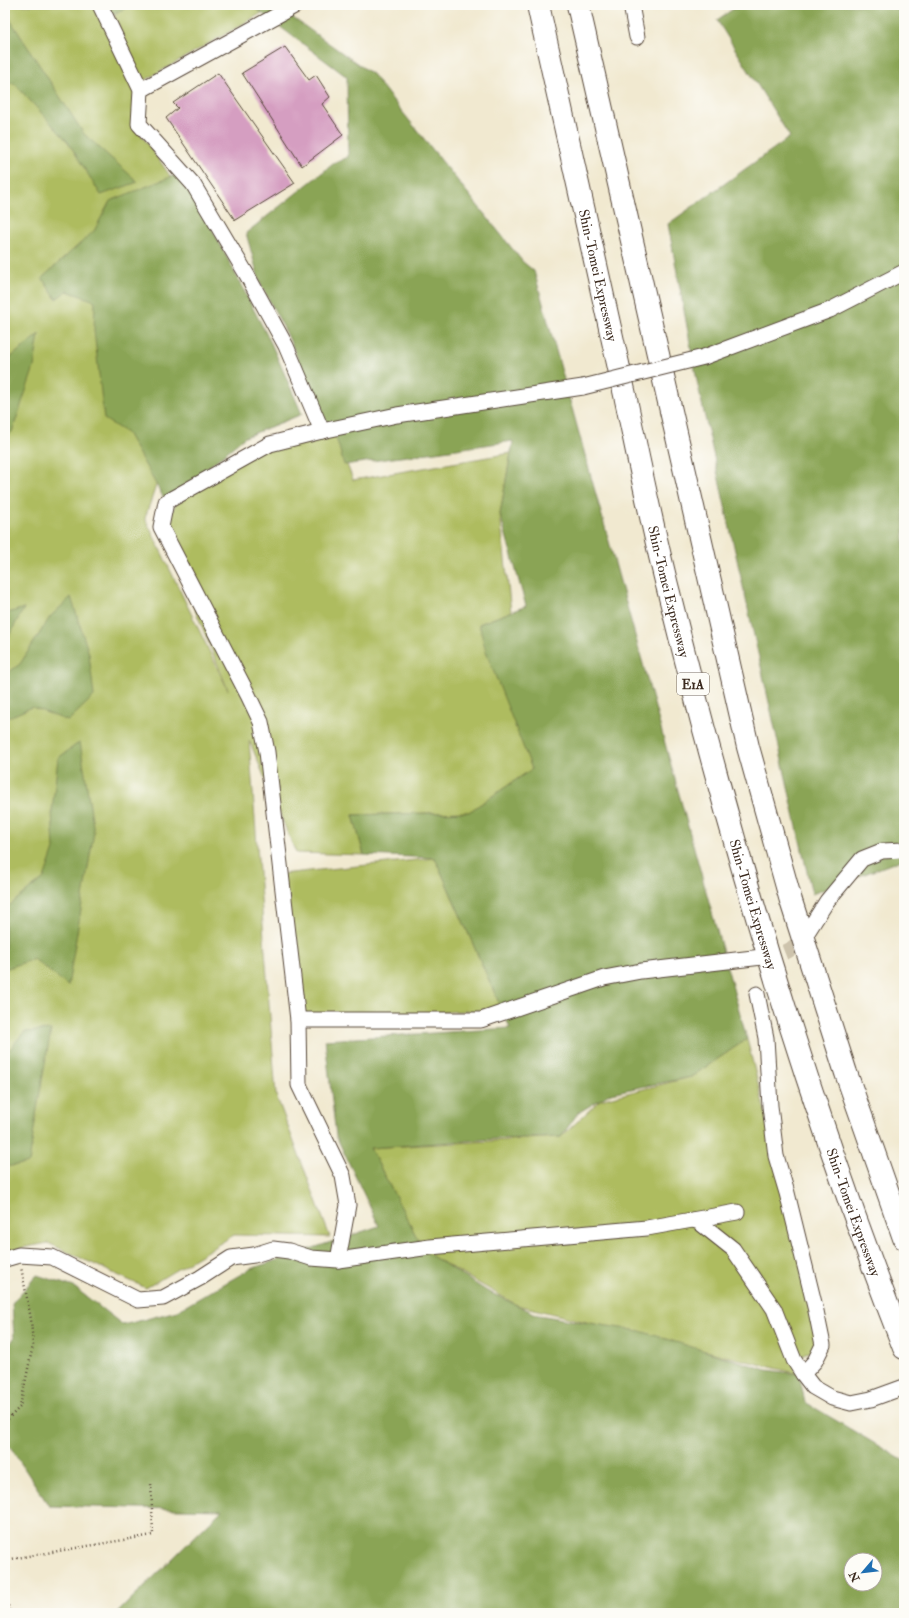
<svg xmlns="http://www.w3.org/2000/svg" width="909" height="1618" font-family="'IM FELL Double Pica',serif">
  <style>
    .green { fill: #aebc5e; stroke: #74733e }
    .forest { fill: #8aa455; stroke: #62673a; fill-rule: evenodd }
    .building { fill: #d59ec1 }
    .lines { fill: none; stroke-linecap: round; stroke-linejoin: round }
    .minor-tunnel { stroke: #cdc3ac; stroke-width: 15; stroke-dasharray: 15 8; stroke-linecap: butt }
    .minor-casing { stroke: #564739; stroke-width: 17 }
    .highway-casing { stroke: #564739; stroke-width: 24 }
    .path { stroke: #564739; stroke-width: 2.5; stroke-dasharray: 1 3; stroke-linecap: butt }
    .minor { stroke: #fff; stroke-width: 15 }
    .highway { stroke: #fff; stroke-width: 22 }
    .minor-bridge-casing { stroke: #564739; stroke-width: 17; stroke-linecap: butt }
    .minor-bridge { stroke: #fff; stroke-width: 15 }
    .labels { text-anchor: middle; stroke-width: 3.5; stroke-linejoin: round; paint-order: stroke }
    .shield { fill: #fdfcf7; stroke: #75695f; stroke-width: 1 }
    .shield-label { font-size: 13px; font-weight: bold; fill: #3b2a1e }
    .street-label { font-size: 14px; fill: #3b2a1e; stroke: #fdfcf7 }
  </style>
  <rect width="100%" height="100%" fill="#fdfcf7"/>
  <filter id="ink" filterUnits="userSpaceOnUse"><feTurbulence type="fractalNoise" baseFrequency=".025" numOctaves="2"/><feDisplacementMap in="SourceGraphic" scale="8" xChannelSelector="R" yChannelSelector="G"/><feConvolveMatrix kernelMatrix="1 2 1 2 8 2 1 2 1" color-interpolation-filters="sRGB"/></filter>
  <filter id="wash" filterUnits="userSpaceOnUse"><feTurbulence type="fractalNoise" baseFrequency=".012" numOctaves="4" result="noise"/><feDisplacementMap in="SourceGraphic" scale="16" xChannelSelector="R" yChannelSelector="G"/><feGaussianBlur stdDeviation="0.9" result="paint"/><feColorMatrix in="noise" values="0 0 0 0 0 0 0 0 0 0 0 0 0 0 0 0 0 1.4 0 .05"/><feComposite in="paint" operator="in"/></filter>
  <g filter="url(#wash)">
    <rect width="100%" height="100%" fill="#f1e9d0"/>
    <g class="green">
      <path d="M5,5H95L140,97L136,127L185,197L302,414L161,471L145,518L228,690L161,527L184,492L270,444L335,433L353,480L511,453L500,514L511,612L479,624L532,769L469,812L353,815L364,855L296,853L249,740L276,1095L330,1237L234,1235L146,1288L48,1243L5,1251Z"/>
      <path d="M128,5H251L262,13L142,82L114,16Z"/>
      <path d="M435,858L502,1009L298,1020L281,874Z"/>
      <path d="M747,1039L823,1345L794,1360L799,1374L517,1305L424,1252L370,1148L561,1137L600,1100L691,1077Z"/>
    </g>
    <g class="forest">
      <path d="M103,5H131L111,16Z"/>
      <path d="M251,5H275L372,74L523,262L534,271L747,1039L691,1077L611,1093L578,1113L561,1137L493,1139L370,1148L424,1251L487,1291L538,1315L640,1331L767,1370L799,1374L805,1402L904,1461V1613H117L222,1510L49,1506L11,1448L5,1444V1351L14,1338L12,1303L37,1275L74,1287L123,1325L177,1311L250,1269L379,1226L336,1136L325,1040L510,1028L435,858L364,855L353,815L469,812L532,769L486,652L479,624L526,606L500,514L513,441L344,465L335,433L320,412L288,336L260,283L246,233L333,164L348,157L347,77ZM851,1560H875V1584H851Z"/>
      <path d="M739,5H888L904,13V859L812,894L698,386L668,224L790,137L717,20Z"/>
      <path d="M5,12L84,134L138,182L101,195L68,142L14,83L5,84Z"/>
      <path d="M183,172L271,343L302,414L245,437L166,502L127,433L104,419L94,330L95,301L67,291L56,299L42,278L94,231L110,201Z"/>
      <path d="M39,334L34,367L12,432L5,438V362Z"/>
      <path d="M71,597L89,654L94,696L68,721L32,707L5,719V675L20,664L50,617Z"/>
      <path d="M24,608L5,643V614Z"/>
      <path d="M80,742L94,832L68,986L34,959L5,969V909L44,878L54,849L52,811L58,758Z"/>
      <path d="M51,1030L37,1109L29,1163L5,1167V1055L24,1032Z"/>
    </g>
    <g id="blocks">
      <g class="building">
        <path d="M285,47L309,80L316,75L330,97L322,104L343,135L302,166L242,73Z"/>
        <path d="M218,73L295,183L235,220L166,118L178,108L173,103Z"/>
      </g>
    </g>
  </g>
  <g filter="url(#ink)">
    <use href="#blocks" fill-opacity="0" stroke="#564739" stroke-width="1"/>
    <g class="lines">
      <path class="minor-tunnel" d="M762,957C786,954 792,952 807,932"/>
      <g class="minor-casing">
        <g id="minor">
          <path d="M100,5L141,90L139,124L193,184L247,275L286,346L322,431L397,415L583,387"/>
          <path d="M631,5L637,37"/>
          <path d="M141,90L296,5"/>
          <path d="M704,357L830,310L904,272"/>
          <path d="M322,431L270,444L166,502L161,527L248,695L261,722L267,752L298,1020L299,1085L343,1176L348,1205L338,1260"/>
          <path d="M808,931L827,901L862,859L882,851L904,850"/>
          <path d="M757,994L766,1038L770,1106L776,1156L787,1193L816,1311L823,1345L815,1361L803,1374"/>
          <path d="M298,1020H481L604,978L641,971L762,957"/>
          <path d="M693,1220L699,1222L733,1249L774,1309L794,1360L803,1374L813,1387L832,1398L851,1403L871,1399L904,1387"/>
          <path d="M5,1259L19,1255L52,1257L138,1300L163,1298L200,1278L231,1258L254,1255L273,1249L289,1251L311,1258L338,1260L430,1247L647,1228L737,1212"/>
        </g>
      </g>
      <g class="highway-casing">
        <g id="highway">
          <path id="s1" d="M538,5C567,135 596,265 625,395C639,461 652,527 669,593C732,849 808,1102 904,1348"/>
          <path d="M578,5L748,747L791,901L846,1073L904,1238"/>
        </g>
      </g>
      <g class="path">
        <path d="M5,1422L20,1407L33,1345L31,1319L21,1267"/>
        <path d="M5,1560L153,1535L151,1482"/>
        <path d="M5,1594L10,1613"/>
      </g>
      <use href="#minor" class="minor"/>
      <use href="#highway" class="highway"/>
      <g class="minor-bridge-casing">
        <path id="minor-bridge" d="M583,387L704,357"/>
      </g>
      <use href="#minor-bridge" class="minor-bridge"/>
    </g>
  </g>
  <g class="labels">
    <rect class="shield" x="677" y="673" width="32" height="22" rx="3"/>
    <g class="shield-label">
      <text x="693" y="689">E1A</text>
    </g>
    <g class="street-label">
      <text dy="5" stroke="none"><textPath href="#s1" startOffset="277">Shin-Tomei Expressway</textPath></text>
      <text dy="5" stroke="none"><textPath href="#s1" startOffset="601">Shin-Tomei Expressway</textPath></text>
      <text dy="5" stroke="none"><textPath href="#s1" startOffset="925">Shin-Tomei Expressway</textPath></text>
      <text dy="5" stroke="none"><textPath href="#s1" startOffset="1249">Shin-Tomei Expressway</textPath></text>
    </g>
  </g>
  <rect width="909" height="1618" fill="none" stroke="#fdfcf7" stroke-width="20"/>
  <g transform="translate(863 1572) rotate(242)"><circle r="19" fill="#fdfcf7" stroke="#afa8a0"/>
  <path d="M0-3L7 15L0 10L-7 15Z" fill="#1f6fb2"/>
  <text y="-6" font-size="11" font-weight="bold" text-anchor="middle" fill="#3b2a1e">N</text>
  </g>
</svg>
